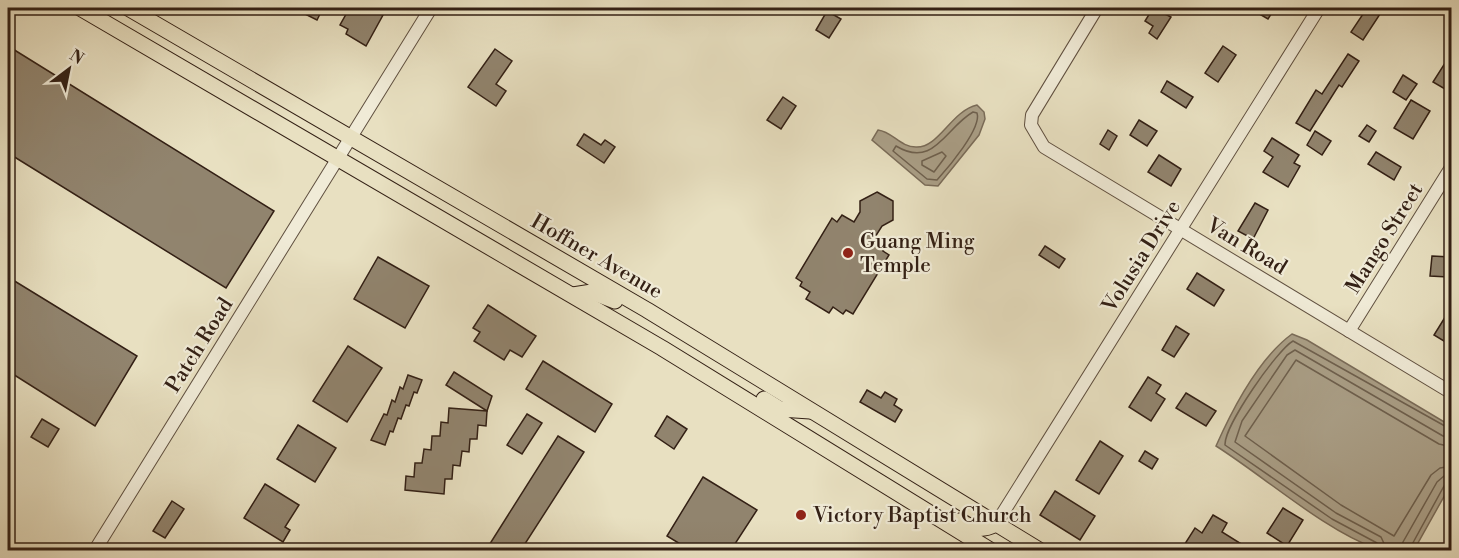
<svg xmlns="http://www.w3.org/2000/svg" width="1459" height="558" font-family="'Libre Bodoni',serif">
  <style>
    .water { fill: #aa9f87; stroke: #7a6c59; stroke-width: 1.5 }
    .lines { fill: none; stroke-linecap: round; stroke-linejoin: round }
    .shore { stroke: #6e604e; stroke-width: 1.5 }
    .building { fill: #91846e; stroke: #332015; stroke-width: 1.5 }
    .minor-casing { stroke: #605040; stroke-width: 14 }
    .major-casing { stroke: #332015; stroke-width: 17 }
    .minor { stroke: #f0ebd7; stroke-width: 12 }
    .major { stroke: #e8e0c1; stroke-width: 15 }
    .poi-dot { fill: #8f2418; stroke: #f0ebd7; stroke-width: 2 }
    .labels { text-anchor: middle; stroke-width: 4.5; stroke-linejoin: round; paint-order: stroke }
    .street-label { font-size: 21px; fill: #332015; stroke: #f0ebd7 }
    .poi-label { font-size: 21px; fill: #332015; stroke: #f0ebd7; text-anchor: start }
  </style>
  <rect width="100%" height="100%" fill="#e8e0c1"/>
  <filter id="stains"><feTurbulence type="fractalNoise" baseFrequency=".00333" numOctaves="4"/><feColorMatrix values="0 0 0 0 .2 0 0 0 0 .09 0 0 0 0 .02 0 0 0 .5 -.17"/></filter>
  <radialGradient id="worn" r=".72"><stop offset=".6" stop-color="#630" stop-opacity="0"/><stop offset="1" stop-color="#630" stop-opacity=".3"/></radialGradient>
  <g class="water">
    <path d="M977,105L984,112L985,119L979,135L938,186L925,185L872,140L878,130C893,132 900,147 916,147C939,148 951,111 977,105Z"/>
    <path d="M1292,334L1307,340L1451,426V484L1414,550C1403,551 1387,553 1377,549C1324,530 1265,477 1216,446C1232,410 1259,358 1292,334Z"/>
  </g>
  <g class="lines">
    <g class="shore">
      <path d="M973,112L977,113C982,128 948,168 937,180L927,179L893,151L896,146C934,169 945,128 973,112Z"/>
      <path d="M942,152L946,156L934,172L922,165V161Z"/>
      <path d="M1452,447L1439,444L1296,360L1245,436L1341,505L1394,536L1431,475L1440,468L1452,466"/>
      <path d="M1380,550L1377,543L1332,519L1225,445C1224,426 1277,350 1293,341L1452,430"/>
      <path d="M1387,550L1381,537L1336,513L1235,442L1242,421L1287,355L1295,350L1443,436L1452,438"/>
      <path d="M1401,550L1403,542L1437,482L1444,476L1452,475"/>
      <path d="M1409,550L1444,486L1452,482"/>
    </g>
  </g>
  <g class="building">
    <path d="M293,8H323L317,20Z"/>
    <path d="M360,8H369L383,15L366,46L346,34L348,29L340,25L349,9L357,13Z"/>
    <path d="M1153,8L1171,17L1157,39L1149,33L1153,26L1145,21Z"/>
    <path d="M1249,8H1275L1268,19Z"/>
    <path d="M1367,8H1384L1363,40L1351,32Z"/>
    <path d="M827,11L841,19L829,38L816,30Z"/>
    <path d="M8,46L274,211L226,288L8,153Z"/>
    <path d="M1223,46L1236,55L1218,82L1205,73Z"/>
    <path d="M495,49L512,61L496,84L506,91L496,106L468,87Z"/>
    <path d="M1452,52V79L1445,89L1433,82Z"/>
    <path d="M1348,54L1359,61L1342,87L1339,85L1310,131L1296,123L1316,90L1322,94Z"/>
    <path d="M1403,75L1417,84L1406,100L1393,92Z"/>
    <path d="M1167,81L1193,97L1186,108L1161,92Z"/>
    <path d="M783,97L796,106L781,129L767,120Z"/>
    <path d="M1411,100L1430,111L1413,139L1394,128Z"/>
    <path d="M1139,120L1157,131L1147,146L1130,135Z"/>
    <path d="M1367,125L1376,131L1369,142L1359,136Z"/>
    <path d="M1108,130L1117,136L1109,150L1100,144Z"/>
    <path d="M1315,131L1331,141L1322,155L1307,145Z"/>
    <path d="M584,134L601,145L605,140L615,147L604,163L577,145Z"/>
    <path d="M1272,138L1299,155L1294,163L1300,166L1288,187L1263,172L1273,157L1264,151Z"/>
    <path d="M1376,152L1401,167L1394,180L1368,164Z"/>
    <path d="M1159,155L1181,169L1171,186L1148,172Z"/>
    <path d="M877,192L893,201V220L882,226L875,237L887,244L883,251L889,255L853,314L846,310L843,314L833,307L829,313L806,299L810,292L800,286L802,282L796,278L832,218L837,222L842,215L854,222L860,212V201Z"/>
    <path d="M1255,203L1268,210L1253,239L1238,231Z"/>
    <path d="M1045,246L1065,259L1059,268L1039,255Z"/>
    <path d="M1432,256L1450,257L1448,277L1430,276Z"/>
    <path d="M378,257L429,286L405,328L354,299Z"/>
    <path d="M1197,273L1224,290L1214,306L1187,289Z"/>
    <path d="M8,277L137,356L95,426L8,371Z"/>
    <path d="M488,305L536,336L522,357L510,350L504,360L474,341L480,332L473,328Z"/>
    <path d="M1452,306V346L1434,335Z"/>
    <path d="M1176,326L1189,334L1174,357L1162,350Z"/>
    <path d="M348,346L382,368L347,422L313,401Z"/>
    <path d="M543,361L612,404L595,432L526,389Z"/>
    <path d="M454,372L492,396L487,411L446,385Z"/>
    <path d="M408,375L422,380L417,393L414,392L409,406L406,405L401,419L398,418L393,432L390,431L385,445L371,440L384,414L387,415L392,400L395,402L400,387L403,389Z"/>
    <path d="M1148,377L1161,385L1156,393L1165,399L1151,421L1129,407Z"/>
    <path d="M867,390L881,398L885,392L897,399L894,405L902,410L895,422L860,402Z"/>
    <path d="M1186,393L1216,411L1206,426L1176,408Z"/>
    <path d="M449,408L487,411L486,426L478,425L477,439H470L469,452L462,451L460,466L453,465L452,479H445L444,494L405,490L406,476L414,477L415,463H422L424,449L431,450L432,436H440L441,422L448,423Z"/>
    <path d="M527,414L542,423L522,454L507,445Z"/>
    <path d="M667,416L687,429L674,449L655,436Z"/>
    <path d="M42,419L59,429L48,447L31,437Z"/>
    <path d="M298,425L336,448L315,482L277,459Z"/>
    <path d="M558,436L584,452L521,550H486Z"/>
    <path d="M1100,441L1123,456L1099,494L1076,480Z"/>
    <path d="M1145,451L1158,459L1152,469L1139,461Z"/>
    <path d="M703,477L757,510L731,550H690L667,536Z"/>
    <path d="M265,484L299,505L285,527L290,530L283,542L244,518Z"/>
    <path d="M1055,491L1095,516L1080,540L1040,515Z"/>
    <path d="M172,501L184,509L165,538L153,531Z"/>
    <path d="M1283,508L1303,520L1287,546L1267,533Z"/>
    <path d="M1213,515L1227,523L1222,532L1251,550H1181L1195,528L1202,533Z"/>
  </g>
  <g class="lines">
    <g class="minor-casing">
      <g id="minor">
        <path d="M1097,8L1032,115L1031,125L1044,147L1452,393"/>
        <path d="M1349,331L1452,166"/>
        <path d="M996,524L1319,8"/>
        <path d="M95,550L431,8"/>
      </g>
    </g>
    <g class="major-casing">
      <g id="major">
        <path d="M80,8L662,348L990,550"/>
        <path d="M128,8L647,310L1039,550"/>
        <path d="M573,295L592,292L615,301"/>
        <path d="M764,399L780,409L810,411"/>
        <path d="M959,521C974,528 980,532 996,524"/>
      </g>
    </g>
    <use href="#minor" class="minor"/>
    <use href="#major" class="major"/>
  </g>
  <g class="poi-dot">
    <circle cx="848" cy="253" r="6"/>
    <circle cx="801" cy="515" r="6"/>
  </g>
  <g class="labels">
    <g class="street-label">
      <text transform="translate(1384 238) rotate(-58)" y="7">Mango Street</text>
      <text transform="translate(1247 246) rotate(31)" y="7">Van Road</text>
      <text transform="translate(597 256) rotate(30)" y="7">Hoffner Avenue</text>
      <text transform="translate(1141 256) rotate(-58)" y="7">Volusia Drive</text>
      <text transform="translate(199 345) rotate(-58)" y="7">Patch Road</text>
    </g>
    <g class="poi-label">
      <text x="860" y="248">Guang Ming<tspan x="860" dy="24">Temple</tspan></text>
      <text x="813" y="522">Victory Baptist Church</text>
    </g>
  </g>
  <rect width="1459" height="558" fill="none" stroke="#e8e0c1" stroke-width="30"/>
  <rect x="9" y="9" width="1441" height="540" fill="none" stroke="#332015" stroke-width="3"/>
  <rect x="15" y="15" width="1429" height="528" fill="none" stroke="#332015" stroke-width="1.5"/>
  <g transform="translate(69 69) rotate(32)" stroke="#f0ebd7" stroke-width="4.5" paint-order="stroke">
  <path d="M0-4.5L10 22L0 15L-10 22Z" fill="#332015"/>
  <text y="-9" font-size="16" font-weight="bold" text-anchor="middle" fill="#332015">N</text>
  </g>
  <rect width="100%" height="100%" filter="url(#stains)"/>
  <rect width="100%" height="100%" fill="url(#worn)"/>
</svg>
